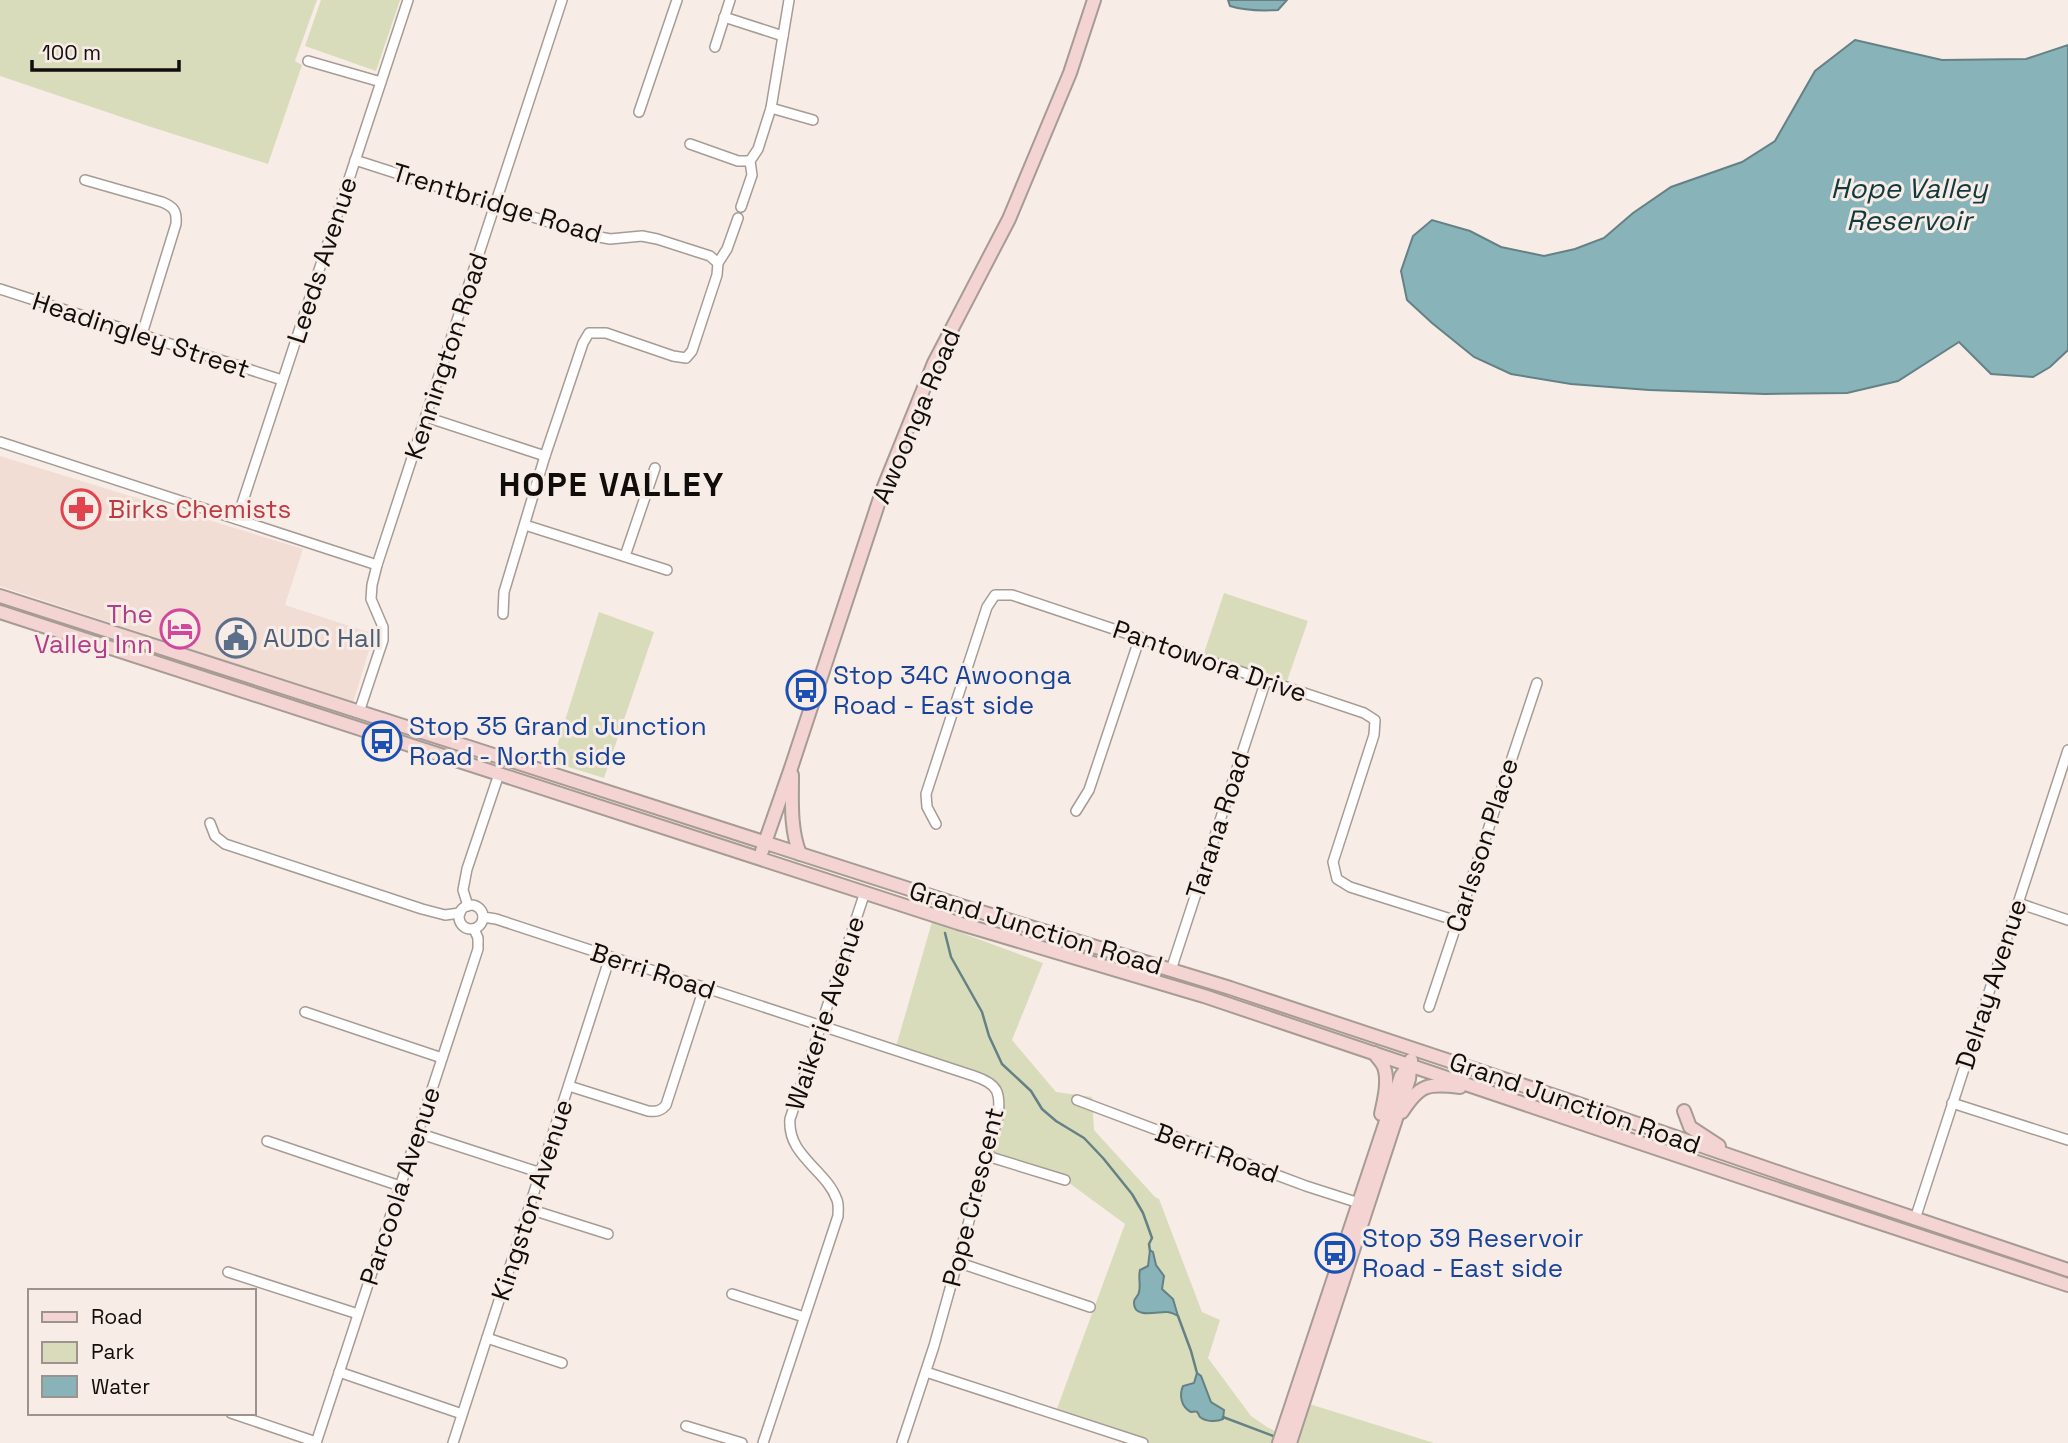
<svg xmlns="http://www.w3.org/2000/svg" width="2068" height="1443" font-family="'Space Grotesk',sans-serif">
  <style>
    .built { fill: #f2ddd4 }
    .green { fill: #d9dcba }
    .water { fill: #88b3b9; stroke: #648185; stroke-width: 2 }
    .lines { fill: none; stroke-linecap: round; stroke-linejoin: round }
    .stream { stroke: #648185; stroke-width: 2.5 }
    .street-casing { stroke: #a69b95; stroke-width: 12 }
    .secondary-casing { stroke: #a69b95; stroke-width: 16 }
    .street { stroke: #fff; stroke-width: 9 }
    .secondary { stroke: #f3d4d3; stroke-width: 12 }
    .labels { text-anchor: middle; stroke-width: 6; stroke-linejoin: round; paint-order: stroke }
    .street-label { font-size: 26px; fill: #110d0b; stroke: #f8ece6 }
    .health-label { font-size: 26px; fill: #be3a42; stroke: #f8ece6; text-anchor: start }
    .hotel-label { font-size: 26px; fill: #b23c85; stroke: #f8ece6; text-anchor: end }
    .service-label { font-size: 26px; fill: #4e5e75; stroke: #f8ece6; text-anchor: start }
    .transit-label { font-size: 26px; fill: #164399; stroke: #f8ece6; text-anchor: start }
    .water-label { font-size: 28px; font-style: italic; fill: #0f393e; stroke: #f8ece6 }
    .district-label { font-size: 33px; font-weight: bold; letter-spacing: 2px; fill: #110d0b; stroke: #f8ece6 }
  </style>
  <rect width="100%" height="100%" fill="#f8ece6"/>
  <path class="built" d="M0,456L303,549L285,605L374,634L353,703L0,586Z"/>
  <g class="green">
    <path d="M0,0H317L295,61L302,65L268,164L151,127L0,76Z"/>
    <path d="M321,0H400L376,71L305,46Z"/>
    <path d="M1224,593L1308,621L1287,681L1204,653Z"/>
    <path d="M599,612L654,632L604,778L552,762Z"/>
    <path d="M932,922L1043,963L1012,1040L1056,1092L1092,1097L1094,1130L1155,1197L1159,1199L1202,1312L1220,1320L1208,1358L1251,1416L1267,1427L1282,1435L1279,1443H1143L1055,1414L1125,1224L1065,1180L987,1156L1000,1101L996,1088L895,1050Z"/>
    <path d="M1303,1402L1434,1443H1290Z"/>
  </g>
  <g class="water">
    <path d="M1228,0H1287L1278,10C1262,11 1246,11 1230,6Z"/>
    <path d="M1855,40L1942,60L2026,59L2068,45V350L2050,367L2033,377L1991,374L1959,342L1898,381L1847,393L1765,394L1649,390L1571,384L1511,374L1474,357L1432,323L1407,300L1401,271L1413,236L1432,220L1470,231L1501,247L1544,256L1575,249L1604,238L1633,213L1671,187L1742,162L1775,141L1815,71Z"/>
    <path d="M1150,1250L1153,1252L1156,1265L1164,1276L1162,1289L1173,1299L1178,1316C1174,1314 1171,1312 1167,1312C1159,1311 1133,1320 1134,1302C1135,1296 1138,1298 1139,1292C1141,1285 1138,1277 1140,1270L1148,1266Z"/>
    <path d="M1197,1373L1201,1376L1211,1402L1224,1410L1223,1419C1217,1422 1206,1422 1200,1417C1199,1416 1199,1414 1197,1412C1196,1411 1193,1412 1191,1412C1181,1407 1179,1395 1183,1386L1194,1383Z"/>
  </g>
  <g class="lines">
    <g class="stream">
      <path d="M945,933L951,957L982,1012L989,1036L1002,1064L1031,1091L1042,1109L1056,1121L1084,1138L1103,1158L1132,1194L1143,1213L1152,1238L1149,1244L1150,1251"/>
      <path d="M1178,1316L1191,1351L1197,1373"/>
      <path d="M1223,1417L1276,1437"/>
    </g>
    <g class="street-casing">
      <g id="street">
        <path d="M724,17L783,36"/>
        <path d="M715,47L730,0"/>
        <path d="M308,61L381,82"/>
        <path d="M771,108L813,120"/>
        <path d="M639,112L677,0"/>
        <path d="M690,144L738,161H750"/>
        <path d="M355,160L589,235L610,239L642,236L657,239L710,256L718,263"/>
        <path d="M85,180L162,202C174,207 177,211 176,224L142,334"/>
        <path d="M741,207L752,175L750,161L758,149L771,108L789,0"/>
        <path d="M0,289L282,380"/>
        <path d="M426,417L545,456"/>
        <path d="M0,442L377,565"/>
        <path d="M237,519L408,0"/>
        <path d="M525,525L667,570"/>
        <path d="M625,556L655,468"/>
        <path d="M503,614L504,592L545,456L583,343L589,333H606L673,356L686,358L692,351L717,275L718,263L727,249L738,218"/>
        <path d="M359,712L383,640V627L371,599L372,585L377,565L562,0"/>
        <path d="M1076,811L1089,790L1140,637"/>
        <path d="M210,823L215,836L225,844L422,909L445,915L460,913"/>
        <path d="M936,824L927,807L926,794L987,607L995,595H1012L1364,713L1375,720L1374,735L1333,862L1337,879L1350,887L1457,921"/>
        <path d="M2018,903L2068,920"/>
        <circle cx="471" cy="917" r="12"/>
        <path d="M468,906L463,890L467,869L499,774"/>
        <path d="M483,917L496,919L974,1076C998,1084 1001,1092 998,1117L934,1346L902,1443"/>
        <path d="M1171,970L1266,680"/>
        <path d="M1429,1007L1537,683"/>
        <path d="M305,1012L442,1058"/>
        <path d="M569,1086L648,1111C656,1112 661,1111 666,1105L704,988"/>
        <path d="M1077,1100L1306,1186L1359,1203"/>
        <path d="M1952,1103L2068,1140"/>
        <path d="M418,1133L541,1173"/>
        <path d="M267,1141L400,1186"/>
        <path d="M987,1156L1065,1180"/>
        <path d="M529,1209L608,1234"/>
        <path d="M1915,1219L2068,750"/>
        <path d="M957,1262L1090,1307"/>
        <path d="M228,1272L358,1314"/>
        <path d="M732,1294L804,1317"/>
        <path d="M487,1338L562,1363"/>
        <path d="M339,1372L462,1414"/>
        <path d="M926,1372L1143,1443"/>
        <path d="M231,1413L316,1442"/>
        <path d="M686,1426L742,1443"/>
        <path d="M316,1443L478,949V938L474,929"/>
        <path d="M453,1443L610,957"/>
        <path d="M763,1443L838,1216C838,1211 839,1205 837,1200C826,1169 787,1156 790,1119L865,892"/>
      </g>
    </g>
    <g class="secondary-casing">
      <g id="secondary">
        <path d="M0,596L965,907L1230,988L1606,1113L1795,1178L2068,1270"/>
        <path d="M0,612L958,923L1204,996L1762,1184L2068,1285"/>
        <path d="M792,775C792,801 790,829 800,854"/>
        <path d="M762,851L791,768L883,489L934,363L1009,219L1070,73L1094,0"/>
        <path d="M1374,1053C1377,1057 1382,1062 1384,1067C1389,1081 1384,1100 1381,1114"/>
        <path d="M1684,1111L1690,1127L1719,1146"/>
        <path d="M1402,1112C1420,1084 1428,1083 1460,1087"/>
        <path d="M1279,1443L1401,1076L1409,1065"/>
        <path d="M1290,1443L1409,1079L1411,1060"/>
      </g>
    </g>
    <use href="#street" class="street"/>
    <use href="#secondary" class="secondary"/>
  </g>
  <defs>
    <g id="pharmacy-ring" transform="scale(2.0125)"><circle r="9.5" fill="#f8ece6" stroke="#e0444e" stroke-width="1.5"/><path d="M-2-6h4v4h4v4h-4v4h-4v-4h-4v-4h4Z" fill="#e0444e"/></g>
    <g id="hotel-ring" transform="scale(2.0125)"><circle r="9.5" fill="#f8ece6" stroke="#d1479c" stroke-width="1.5"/><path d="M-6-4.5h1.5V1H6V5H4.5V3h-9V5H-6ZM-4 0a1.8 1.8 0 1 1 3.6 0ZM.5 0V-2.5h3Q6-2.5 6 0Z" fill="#d1479c"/></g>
    <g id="civic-ring" transform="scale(2.0125)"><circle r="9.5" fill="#f8ece6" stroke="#5c6f8a" stroke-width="1.5"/><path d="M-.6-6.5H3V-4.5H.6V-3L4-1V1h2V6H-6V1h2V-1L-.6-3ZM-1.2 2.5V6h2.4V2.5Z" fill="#5c6f8a"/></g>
    <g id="bus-ring" transform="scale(2.0125)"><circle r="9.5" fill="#f8ece6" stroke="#1a4fb4" stroke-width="1.5"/><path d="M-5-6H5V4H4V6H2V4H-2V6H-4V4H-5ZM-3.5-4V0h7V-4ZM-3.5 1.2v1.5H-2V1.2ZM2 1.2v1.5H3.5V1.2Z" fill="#1a4fb4"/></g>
  </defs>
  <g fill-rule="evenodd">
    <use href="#pharmacy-ring" x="81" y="509"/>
    <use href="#hotel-ring" x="180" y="629"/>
    <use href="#civic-ring" x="236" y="638"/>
    <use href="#bus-ring" x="806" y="690"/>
    <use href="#bus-ring" x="382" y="741"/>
    <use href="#bus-ring" x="1335" y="1253"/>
  </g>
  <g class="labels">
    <g class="street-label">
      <text transform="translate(497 203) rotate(17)" y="9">Trentbridge Road</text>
      <text transform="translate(322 260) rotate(-72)" y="9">Leeds Avenue</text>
      <text transform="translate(141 335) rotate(18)" y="9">Headingley Street</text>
      <text transform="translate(446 356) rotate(-72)" y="9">Kennington Road</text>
      <text transform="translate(916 416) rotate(-67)" y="9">Awoonga Road</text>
      <text transform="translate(1210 661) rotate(19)" y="9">Pantowora Drive</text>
      <text transform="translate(1218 825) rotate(-72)" y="9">Tarana Road</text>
      <text transform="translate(1482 845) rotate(-72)" y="9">Carlsson Place</text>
      <text transform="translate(1036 928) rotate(17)" y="9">Grand Junction Road</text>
      <text transform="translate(653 971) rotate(18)" y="9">Berri Road</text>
      <text transform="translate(1991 984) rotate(-72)" y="9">Delray Avenue</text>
      <text transform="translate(825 1013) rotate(-72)" y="9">Waikerie Avenue</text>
      <text transform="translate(1575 1103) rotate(19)" y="9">Grand Junction Road</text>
      <text transform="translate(1217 1153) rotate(20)" y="9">Berri Road</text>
      <text transform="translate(400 1186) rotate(-72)" y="9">Parcoola Avenue</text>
      <text transform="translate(973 1197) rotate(-76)" y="9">Pope Crescent</text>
      <text transform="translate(532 1200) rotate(-72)" y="9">Kingston Avenue</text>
    </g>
    <g class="health-label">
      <text x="108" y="518">Birks Chemists</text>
    </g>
    <g class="hotel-label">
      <text x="153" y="623">The<tspan x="153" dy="30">Valley Inn</tspan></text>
    </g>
    <g class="service-label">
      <text x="263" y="647">AUDC Hall</text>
    </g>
    <g class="transit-label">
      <text x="833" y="684">Stop 34C Awoonga<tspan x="833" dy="30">Road - East side</tspan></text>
      <text x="409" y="735">Stop 35 Grand Junction<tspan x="409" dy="30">Road - North side</tspan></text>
      <text x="1362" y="1247">Stop 39 Reservoir<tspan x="1362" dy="30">Road - East side</tspan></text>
    </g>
    <g class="water-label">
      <text x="1909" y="198">Hope Valley<tspan x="1909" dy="32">Reservoir</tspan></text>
    </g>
    <g class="district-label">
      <text x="612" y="496">HOPE VALLEY</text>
    </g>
  </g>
  <rect x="28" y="1289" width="228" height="126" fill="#f8ece6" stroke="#9c938e" stroke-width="2"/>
  <rect x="42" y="1312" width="35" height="10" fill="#f3d4d3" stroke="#9c938e" stroke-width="2"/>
  <text x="91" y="1324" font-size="21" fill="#110d0b">Road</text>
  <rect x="42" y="1342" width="35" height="21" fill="#d9dcba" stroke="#9c938e" stroke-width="2"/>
  <text x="91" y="1359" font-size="21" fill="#110d0b">Park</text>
  <rect x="42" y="1376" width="35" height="21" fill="#88b3b9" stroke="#9c938e" stroke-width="2"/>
  <text x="91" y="1394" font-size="21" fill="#110d0b">Water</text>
  <path d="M32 60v10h147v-10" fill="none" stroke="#110d0b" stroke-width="3.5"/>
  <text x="42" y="60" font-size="21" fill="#110d0b" stroke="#f8ece6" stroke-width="5" paint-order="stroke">100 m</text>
</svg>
